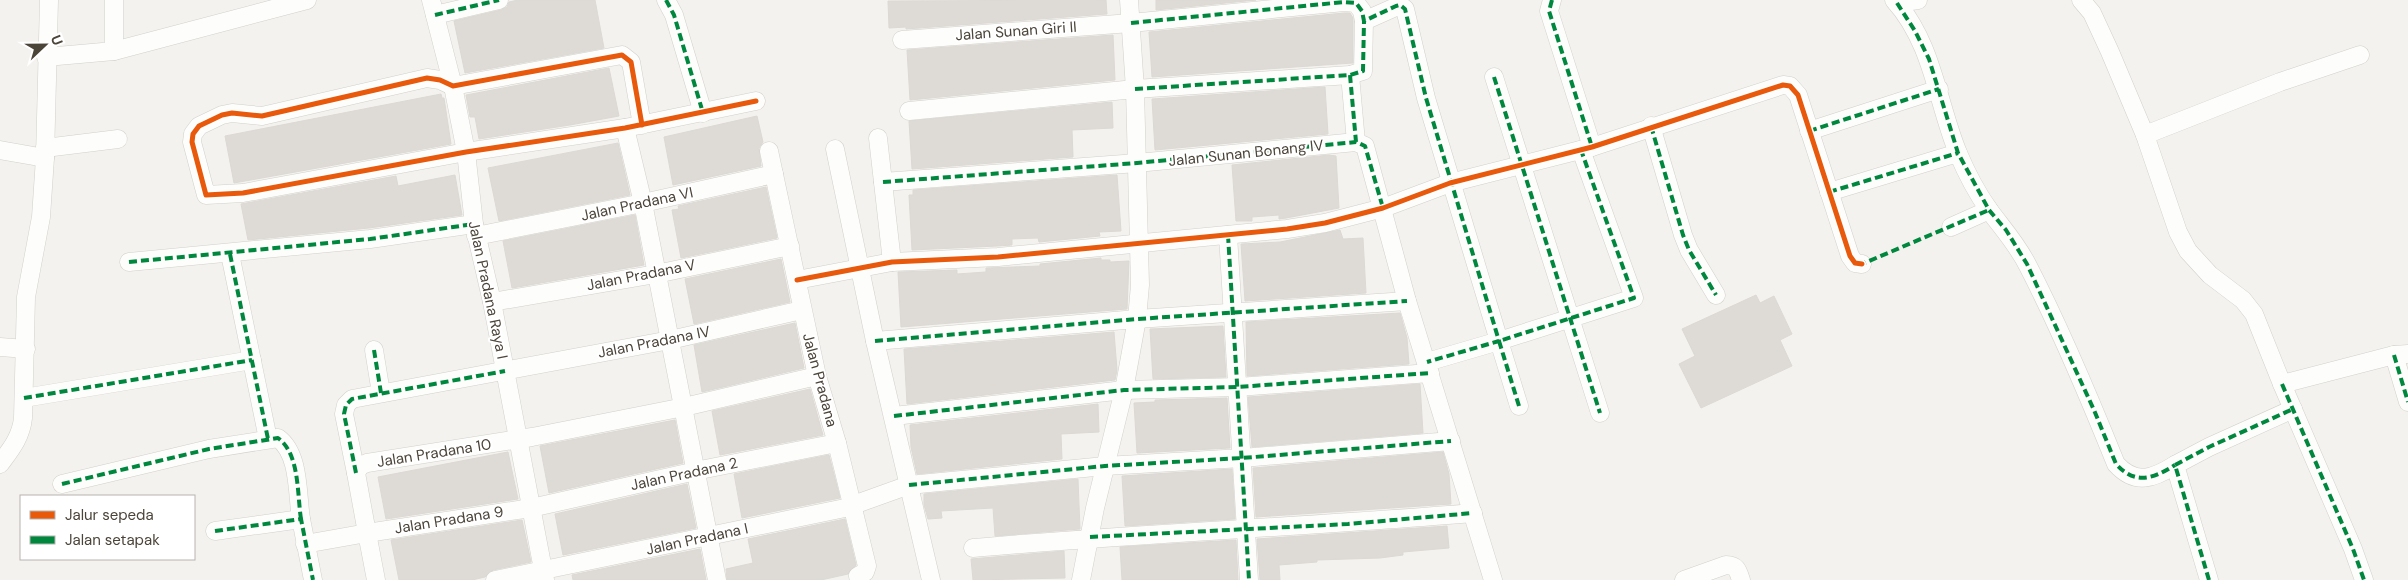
<svg xmlns="http://www.w3.org/2000/svg" width="2408" height="580" font-family="'DM Sans',sans-serif">
  <style>
    .building { fill: #dedbd6; stroke: #dcd9d4 }
    .lines { fill: none; stroke-linecap: round; stroke-linejoin: round }
    .street-casing { stroke: #d2d0cb; stroke-width: 19 }
    .street { stroke: #fdfdfc; stroke-width: 18 }
    .quiet { stroke: #00873e; stroke-width: 4; stroke-dasharray: 8 4; stroke-linecap: butt }
    .cycleway-casing { stroke: #fff; stroke-width: 8 }
    .cycleway { stroke: #e8590c; stroke-width: 5 }
    .labels { text-anchor: middle; stroke-width: 4; stroke-linejoin: round; paint-order: stroke }
    .street-label { font-size: 15px; fill: #4b4439; stroke: #fff }
  </style>
  <rect width="100%" height="100%" fill="#f4f2ee"/>
  <g class="building">
    <path d="M518,0H595L604,48L465,73L454,21L501,10L507,7L509,2Z"/>
    <path d="M1106,0L1107,14L906,29V27L889,28L888,1Z"/>
    <path d="M1156,0H1256L1156,10Z"/>
    <path d="M1344,13H1350L1353,18V63L1152,77L1149,32Z"/>
    <path d="M1113,35L1115,80L910,100L907,50Z"/>
    <path d="M609,68L619,116L570,125L479,139L475,117H470L466,95Z"/>
    <path d="M1325,87L1328,134L1155,150L1152,99Z"/>
    <path d="M441,94L442,98H444L451,144L234,183L225,136Z"/>
    <path d="M1112,102L1113,128L1072,130L1073,157L912,169L909,121Z"/>
    <path d="M757,116L763,142L759,148L761,166L673,185L664,137Z"/>
    <path d="M618,143L630,195L499,221L488,168Z"/>
    <path d="M1329,155L1336,156L1339,208L1286,218L1279,219V215L1252,217V221H1236L1232,165Z"/>
    <path d="M455,175L462,215L369,228L248,240L241,204L396,176L398,186Z"/>
    <path d="M1117,175L1121,231L1099,232L1100,236L1039,242L1038,238L1012,239V245L997,246L912,250L909,195H913V190Z"/>
    <path d="M766,187L777,238L681,258L672,210L679,209L678,206Z"/>
    <path d="M635,215L644,265L512,288L503,241Z"/>
    <path d="M1340,230L1343,239L1363,238L1366,293L1245,301L1241,244L1280,242Z"/>
    <path d="M1101,258V260H1110V262L1129,261L1127,309L901,327L898,272L957,270V274L986,272V268L1040,266V264Z"/>
    <path d="M781,259L790,302L694,324L685,279Z"/>
    <path d="M1756,295L1760,303L1774,296L1792,334L1780,340L1792,366L1701,408L1679,364L1695,356L1682,329Z"/>
    <path d="M1400,313L1407,338L1409,364L1247,376L1246,322Z"/>
    <path d="M795,323L804,368L702,392L694,345Z"/>
    <path d="M1223,326L1226,377L1153,379L1150,329Z"/>
    <path d="M1114,332L1117,370L1115,380L907,404L904,349Z"/>
    <path d="M1420,384L1423,433L1252,447L1248,397Z"/>
    <path d="M810,389L823,435L720,455L712,411Z"/>
    <path d="M1227,398L1230,448L1137,453L1134,403L1155,402V400Z"/>
    <path d="M1098,404L1099,432L1061,434L1062,459L917,474L911,447L910,425Z"/>
    <path d="M675,420L683,463L549,493L540,446Z"/>
    <path d="M508,452L518,499L386,519L378,477Z"/>
    <path d="M1443,452L1449,474L1451,504L1256,517L1253,468Z"/>
    <path d="M829,455L840,498L742,518L734,474Z"/>
    <path d="M1232,469L1235,519L1125,526L1122,476Z"/>
    <path d="M1078,479L1080,529L995,536L993,508L941,511L942,518L928,519L924,505V494Z"/>
    <path d="M687,484L696,528L563,555L555,514Z"/>
    <path d="M845,519L856,565L848,574L821,580H727L726,569L753,563L748,539Z"/>
    <path d="M522,520L531,562L493,570L485,577L472,580H399L391,540Z"/>
    <path d="M1447,526L1449,548L1403,552V555L1380,558L1317,560V562L1279,565L1280,580H1260L1257,539Z"/>
    <path d="M1236,540L1238,580H1122L1120,547Z"/>
    <path d="M700,549L706,580H573L572,575Z"/>
    <path d="M1064,551L1065,578L973,580L971,559Z"/>
  </g>
  <g class="lines">
    <g class="street-casing">
      <g id="street">
        <path d="M431,0L453,86L466,152L474,224L492,302L545,580"/>
        <path d="M666,0L674,15L703,113"/>
        <path d="M1552,0L1549,11L1592,147"/>
        <path d="M1894,0C1933,43 1937,102 1958,153C1966,172 1977,193 1989,210C2003,229 2017,244 2028,266C2061,330 2089,397 2116,464C2136,486 2154,478 2175,465"/>
        <path d="M2081,0L2092,13L2110,52L2145,135L2178,232L2188,251L2210,275L2243,300L2254,314L2282,384L2394,355L2408,354"/>
        <path d="M1897,3L1918,0"/>
        <path d="M435,15L499,0"/>
        <path d="M902,40L1131,23L1344,2L1356,3L1362,11L1364,21L1400,5L1405,9L1426,98L1499,341L1427,362"/>
        <path d="M114,51L307,0"/>
        <path d="M46,57L114,51V0"/>
        <path d="M1350,75L1356,142L1365,146L1407,301L1493,580"/>
        <path d="M1494,77L1600,413"/>
        <path d="M909,111L1135,89L1350,75L1363,71L1364,21"/>
        <path d="M642,125L631,62L622,55L453,86L440,80L427,78L262,116L232,113L222,115L199,126L193,134L192,142L206,195L243,193L466,152L625,128L756,101"/>
        <path d="M1651,126L1683,235L1689,250L1716,295"/>
        <path d="M625,128L643,203L717,580"/>
        <path d="M1809,131L1939,89"/>
        <path d="M2145,135L2280,82L2360,55"/>
        <path d="M878,138L892,262"/>
        <path d="M45,148L118,139"/>
        <path d="M835,149L875,341L931,580"/>
        <path d="M0,150L45,158"/>
        <path d="M769,151L817,376L837,443L867,566L865,572L858,576L859,580"/>
        <path d="M883,182L1137,163L1356,142"/>
        <path d="M1829,192L1958,153"/>
        <path d="M1951,227L1989,210"/>
        <path d="M1228,235L1249,580"/>
        <path d="M476,236L643,203L774,174"/>
        <path d="M230,254L268,439"/>
        <path d="M129,262L370,239L474,224"/>
        <path d="M797,280L892,262L998,257L1287,229L1325,223L1383,208L1450,183L1592,147L1783,85L1790,86L1798,95L1850,256L1855,263L1862,264"/>
        <path d="M492,302L656,274L790,246"/>
        <path d="M875,341L1137,319L1407,301"/>
        <path d="M0,347L26,349"/>
        <path d="M374,350L381,393"/>
        <path d="M2394,355L2408,402"/>
        <path d="M817,376L684,407L532,437L367,463L360,466L356,473L367,533L531,508L705,469L837,443"/>
        <path d="M2282,384L2353,549L2364,580"/>
        <path d="M24,398L252,360"/>
        <path d="M1519,406L1499,341L1634,298L1581,150"/>
        <path d="M894,416L1124,390L1238,387L1430,373"/>
        <path d="M0,464C11,449 21,437 23,418L26,297L41,217L45,158L49,0"/>
        <path d="M356,473L344,414L346,405L352,399L670,340L802,310"/>
        <path d="M62,484L209,449L278,438C300,454 297,494 301,519"/>
        <path d="M215,531L301,519L313,580"/>
        <path d="M305,544L367,533L376,580"/>
        <path d="M973,548C1139,533 1306,527 1473,513"/>
        <path d="M495,580L845,508L909,485L1105,466L1242,458L1451,441"/>
        <path d="M1081,580L1095,508L1124,390L1137,319L1140,285L1135,89L1129,0"/>
        <path d="M1684,580L1726,565C1737,565 1738,571 1741,580"/>
        <path d="M2209,580L2175,465L2209,447L2293,409"/>
      </g>
    </g>
    <use href="#street" class="street"/>
    <g class="quiet">
      <path d="M666,0L674,15L703,113"/>
      <path d="M1552,0L1549,11L1592,147"/>
      <path d="M1897,3L1915,31L1929,59L1958,153L1989,210L2006,230L2027,264L2094,410L2116,464C2136,486 2154,478 2175,465"/>
      <path d="M435,15L499,0"/>
      <path d="M1131,23L1344,2L1356,3L1362,11L1364,21L1396,6L1400,5L1405,9L1426,98L1499,341L1427,362"/>
      <path d="M1350,75L1356,142L1365,146L1383,208L1387,206"/>
      <path d="M1494,77L1600,413"/>
      <path d="M1135,89L1350,75L1363,71L1364,21"/>
      <path d="M1651,126L1683,235L1689,250L1716,295"/>
      <path d="M1809,131L1939,89"/>
      <path d="M883,182L1137,163L1356,142"/>
      <path d="M1829,192L1958,153"/>
      <path d="M1228,235L1249,580"/>
      <path d="M230,254L268,439"/>
      <path d="M129,262L370,239L474,224"/>
      <path d="M1858,264H1862L1989,210"/>
      <path d="M875,341L1137,319L1407,301"/>
      <path d="M374,350L381,393"/>
      <path d="M2394,355L2408,402"/>
      <path d="M2282,384L2353,549L2364,580"/>
      <path d="M24,398L252,360"/>
      <path d="M1519,406L1499,341L1634,298L1581,150"/>
      <path d="M894,416L1124,390L1238,387L1430,373"/>
      <path d="M356,473L344,414L346,405L352,399L505,371"/>
      <path d="M62,484L209,449L278,438C300,454 297,494 301,519"/>
      <path d="M909,485L1105,466L1242,458L1451,441"/>
      <path d="M215,531L301,519L313,580"/>
      <path d="M1090,537L1348,524L1473,513"/>
      <path d="M2209,580L2175,465L2209,447L2293,409"/>
    </g>
    <g class="cycleway-casing">
      <g id="cycleway">
        <path d="M642,125L631,62L622,55L453,86L440,80L427,78L262,116L232,113L222,115L199,126L193,134L192,142L206,195L243,193L466,152L625,128L756,101"/>
        <path d="M797,280L892,262L998,257L1287,229L1325,223L1383,208L1450,183L1592,147L1783,85L1790,86L1798,95L1850,256L1855,263L1862,264"/>
      </g>
    </g>
    <use href="#cycleway" class="cycleway"/>
  </g>
  <g class="labels">
    <g class="street-label">
      <text transform="translate(1016 31) rotate(-4)" y="5">Jalan Sunan Giri II</text>
      <text transform="translate(1246 153) rotate(-6)" y="5">Jalan Sunan Bonang IV</text>
      <text transform="translate(637 204) rotate(-12)" y="5">Jalan Pradana VI</text>
      <text transform="translate(641 275) rotate(-11)" y="5">Jalan Pradana V</text>
      <text transform="translate(488 290) rotate(78)" y="5">Jalan Pradana Raya I</text>
      <text transform="translate(654 342) rotate(-11)" y="5">Jalan Pradana IV</text>
      <text transform="translate(820 380) rotate(75)" y="5">Jalan Pradana</text>
      <text transform="translate(434 453) rotate(-9)" y="5">Jalan Pradana 10</text>
      <text transform="translate(684 474) rotate(-12)" y="5">Jalan Pradana 2</text>
      <text transform="translate(449 520) rotate(-9)" y="5">Jalan Pradana 9</text>
      <text transform="translate(697 539) rotate(-12)" y="5">Jalan Pradana I</text>
    </g>
  </g>
  <rect x="20" y="495" width="175" height="65" fill="#ffffff" stroke="#b7b4b0"/>
  <rect x="30" y="511" width="25" height="8" fill="#e8590c" stroke="#b7b4b0"/>
  <text x="65" y="520" font-size="15" fill="#4b4439">Jalur sepeda</text>
  <rect x="30" y="536" width="25" height="8" fill="#00873e" stroke="#b7b4b0"/>
  <text x="65" y="545" font-size="15" fill="#4b4439">Jalan setapak</text>
  <g transform="translate(45 45) rotate(68)" stroke="#ffffff" stroke-width="4" paint-order="stroke">
  <path d="M0-4L9 19L0 12L-9 19Z" fill="#4b4439"/>
  <text y="-8" font-size="14" font-weight="bold" text-anchor="middle" fill="#4b4439">U</text>
  </g>
</svg>
